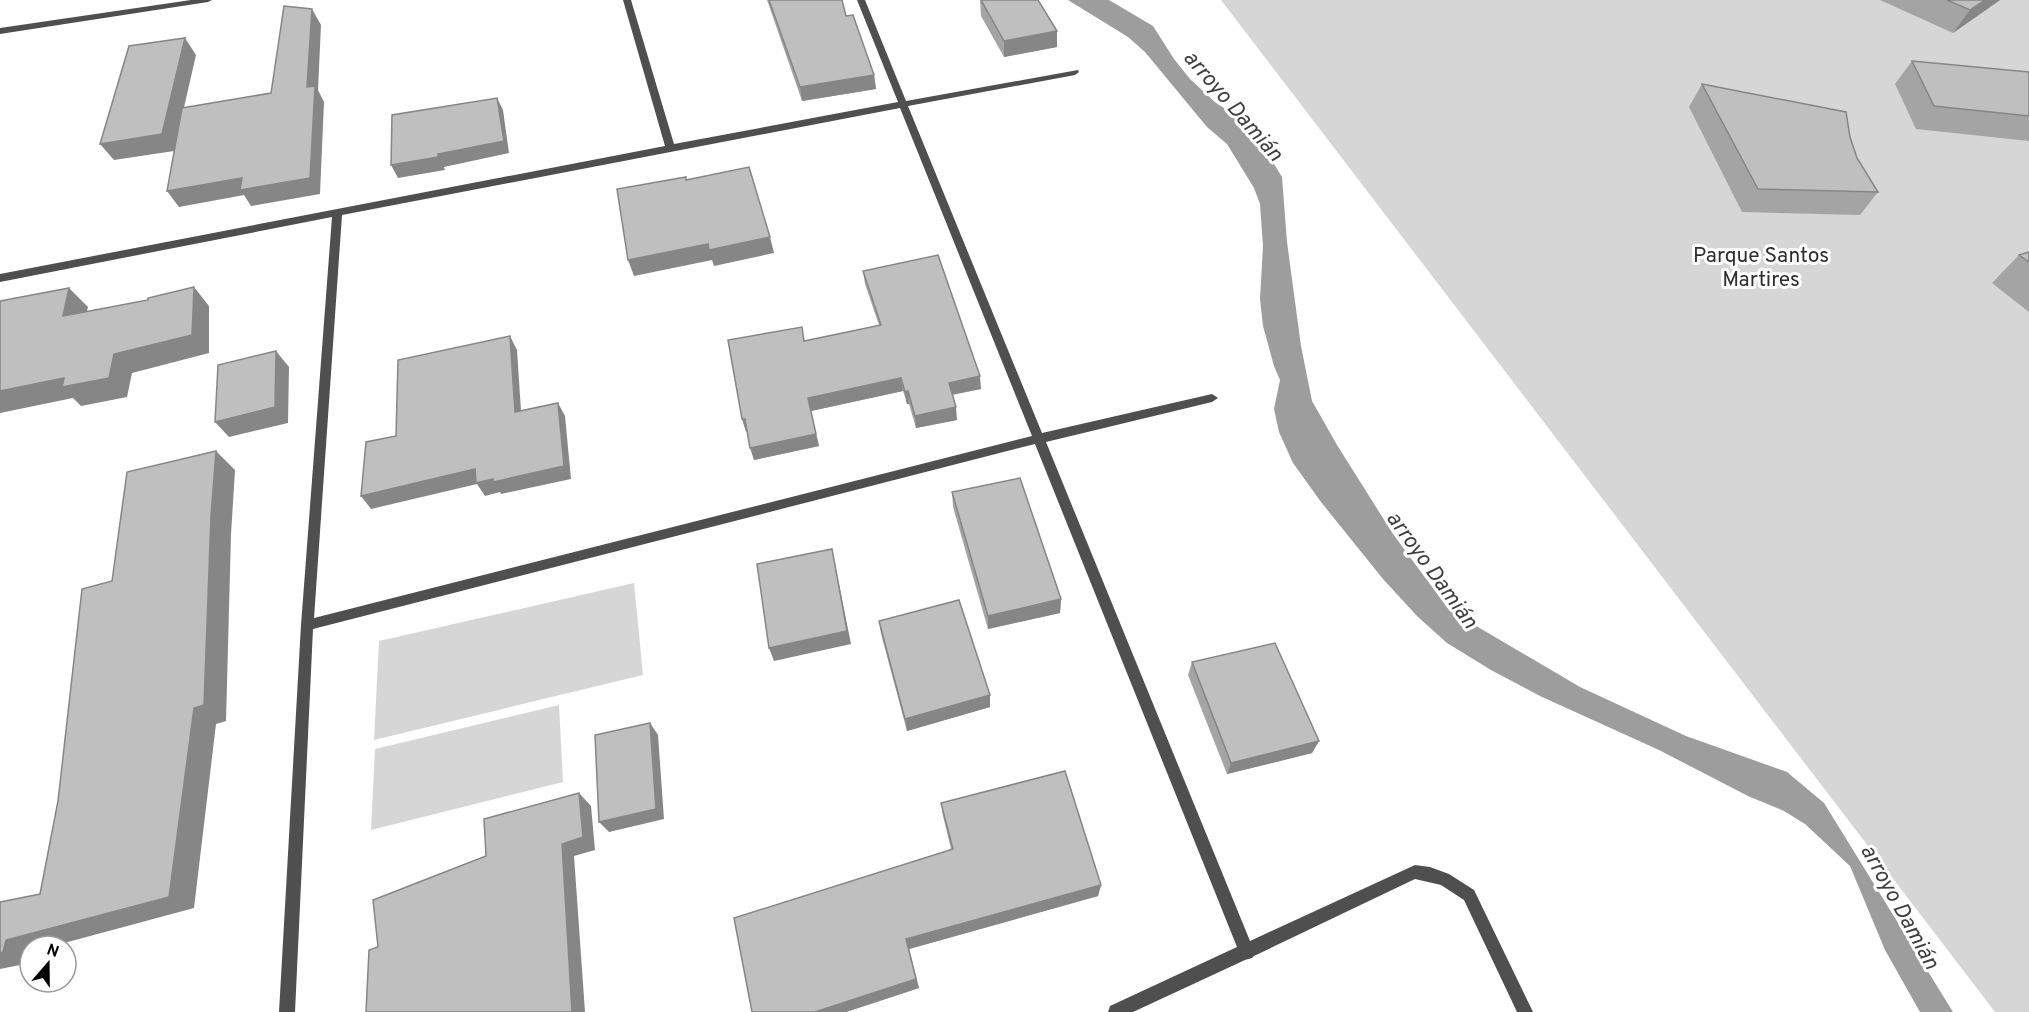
<svg xmlns="http://www.w3.org/2000/svg" width="2029" height="1012" font-family="Overpass,sans-serif">
  <style>
    .green { fill: #d6d6d6 }
    .water { fill: #9d9d9d }
    .lines { fill: none; stroke-linecap: round; stroke-linejoin: round }
    .street { fill: #4f4f4f; fill-rule: evenodd }
    .wall { fill: #a4a4a4 }
    .shaded-wall { fill: #868686 }
    .building { fill: #bfbfbf; stroke: #868686; stroke-width: 1.5 }
    .labels { text-anchor: middle; stroke-width: 6; stroke-linejoin: round; paint-order: stroke }
    .park-label { font-size: 21px; fill: #2d2d2d; stroke: #fff }
    .water-label { font-size: 22px; font-style: italic; fill: #3e3e3e; stroke: #fff }
  </style>
  <rect width="100%" height="100%" fill="#fff"/>
  <g class="green">
    <path d="M1221,0H2029V1012H1995Z"/>
    <path d="M634,583L643,675L374,740L379,641Z"/>
    <path d="M559,705L563,782L371,830L375,749Z"/>
  </g>
  <path class="water" d="M1068,0H1109L1153,26L1174,59L1190,79L1216,103L1240,118L1266,151L1282,177L1287,242L1301,346L1312,401L1337,445L1393,534L1449,610L1580,687L1686,736L1787,772L1824,803L1953,1012H1920L1885,950L1850,866L1805,824L1784,811L1748,796L1659,750L1540,696L1491,670L1447,643L1417,616L1383,579L1321,502L1293,463L1279,432L1274,409L1280,380L1274,366L1263,326L1260,299L1263,246L1260,204L1254,188L1227,144L1207,127L1145,52L1128,37Z"/>
  <g class="lines">
    <g class="street">
      <path d="M191,0H212L208,2L0,34V28Z"/>
      <path d="M623,0H631L674,144L898,102L857,0H865L906,101L1078,70L1079,72L1075,75L908,106L1042,433L1212,394L1218,398L1212,402L1046,442L1250,941L1415,865L1430,867L1449,874L1474,890L1533,1012H1517L1464,900L1441,885L1415,879L1254,956L1252,958L1245,960L1133,1012H1108L1110,1006L1237,947L1035,444L313,629L295,1012H279L301,625L332,217L0,282V274L665,146ZM900,108L1032,436L314,618L342,215Z"/>
    </g>
  </g>
  <g class="wall">
    <path d="M767,0H842L846,16L874,75L876,89L802,101Z"/>
    <path d="M980,0L1057,31V47L1004,57L981,16Z"/>
    <path d="M1880,0H2000L1953,33Z"/>
    <path d="M1912,61L2029,72V141L1916,129L1895,84Z"/>
    <path d="M1702,84L1850,137L1857,158L1878,192L1860,215L1742,212L1689,107Z"/>
    <path d="M2029,252V312L1992,283L2019,255Z"/>
    <path d="M863,271L981,389L952,395L957,420L916,428L909,404H907L903,391L811,411L819,446L754,460L747,431L746,432L805,341L879,325L865,284Z"/>
    <path d="M952,492L1061,599L1060,613L988,629L953,507Z"/>
    <path d="M879,621L990,707L907,731L881,634Z"/>
    <path d="M1192,662L1319,741L1312,753L1227,774L1188,675Z"/>
    <path d="M941,803L1101,885L1098,896L909,949L919,988L846,1012H752L951,849L943,816Z"/>
  </g>
  <g class="shaded-wall">
    <path d="M1985,0H2000L1953,33L1970,10Z"/>
    <path d="M312,9L321,25L318,90L324,102L320,194L251,206L244,195L179,207L167,191L307,87Z"/>
    <path d="M1057,31V47L1004,57V41Z"/>
    <path d="M185,38L196,55L174,151L114,160L100,144Z"/>
    <path d="M874,75L876,89L802,101L800,87Z"/>
    <path d="M497,98L503,110L509,153L444,167L445,170L398,178L391,165Z"/>
    <path d="M770,237L774,253L714,266L712,260L634,276L628,260L708,244Z"/>
    <path d="M194,287L209,306V353L132,373L127,397L81,406L73,398L0,413V391L114,354Z"/>
    <path d="M69,288L88,307L81,335L63,316Z"/>
    <path d="M510,336L517,350L522,426L515,412Z"/>
    <path d="M276,351L289,367L288,423L229,437L215,422Z"/>
    <path d="M980,376L981,389L950,395L949,383Z"/>
    <path d="M901,378L903,391L811,411L808,398Z"/>
    <path d="M908,391L909,404H907L905,392Z"/>
    <path d="M558,403L565,416L571,479L501,494L500,492L485,496L477,484L371,509L361,496L475,469Z"/>
    <path d="M956,407L957,420L916,428L915,416Z"/>
    <path d="M742,419H745L749,431L746,432Z"/>
    <path d="M816,434L819,446L754,460L750,448Z"/>
    <path d="M216,451L235,470L231,534L226,721L216,724L194,908L53,946H30V963L0,969V953L6,940L194,708Z"/>
    <path d="M832,549L851,644L774,661L769,648Z"/>
    <path d="M1061,599L1060,613L988,629V616Z"/>
    <path d="M990,695V707L907,731L905,719Z"/>
    <path d="M650,723L658,735L664,819L609,832L599,822Z"/>
    <path d="M1319,741L1312,753L1227,774L1231,763Z"/>
    <path d="M579,793L591,806L595,850L574,856L585,1012H572L562,844Z"/>
    <path d="M1101,885L1098,896L909,949L919,988L846,1012H815L906,939Z"/>
  </g>
  <g class="building">
    <path d="M769,0H842L846,16L853,15L874,75L800,87Z"/>
    <path d="M981,0H1038L1057,31L1004,41Z"/>
    <path d="M1947,0H1985L1970,10Z"/>
    <path d="M284,6L312,9L307,87L315,86L310,178L240,190L242,178L167,191L182,108L271,93Z"/>
    <path d="M185,38L162,134L100,144L129,46Z"/>
    <path d="M1912,61L2029,72V116L1934,106Z"/>
    <path d="M1702,84L1846,112L1850,137L1857,158L1878,192L1758,189Z"/>
    <path d="M497,98L504,141L438,154V157L391,165L392,115Z"/>
    <path d="M749,167L770,237L709,250L708,244L628,260L617,189L686,177V180Z"/>
    <path d="M2029,252V262L2019,255Z"/>
    <path d="M938,255L980,376L949,383L956,407L915,416L908,391L905,392L901,378L808,398L816,434L750,448L745,419H742L728,340L802,327L804,341L881,325L863,271Z"/>
    <path d="M194,287L192,335L114,354L109,378L62,387L64,378L0,391V301L69,288L63,316L148,300V298Z"/>
    <path d="M510,336L515,412L558,403L564,466L493,482V479L476,483L475,469L361,496L366,442L396,436L398,360Z"/>
    <path d="M276,351L275,407L215,422L218,365Z"/>
    <path d="M216,451L211,516L204,705L194,708L169,897L6,940L3,952L0,953V902L40,894L58,801L82,589L112,581L127,472Z"/>
    <path d="M1020,478L1061,599L988,616L952,492Z"/>
    <path d="M832,549L847,631L769,648L757,564Z"/>
    <path d="M959,600L990,695L905,719L879,621Z"/>
    <path d="M1275,643L1319,741L1231,763L1192,662Z"/>
    <path d="M650,723L656,809L599,822L595,735Z"/>
    <path d="M1065,771L1101,885L906,939L916,979L815,1012H752L734,918L953,849L941,803Z"/>
    <path d="M579,793L583,837L562,844L572,1012H366L369,950L378,947L373,900L486,856L484,819Z"/>
  </g>
  <g class="labels">
    <g class="park-label">
      <text x="1761" y="262">Parque Santos<tspan x="1761" dy="24">Martires</tspan></text>
    </g>
    <g class="water-label">
      <text transform="translate(1234 105) rotate(49)" y="8">arroyo Damián</text>
      <text transform="translate(1433 569) rotate(54)" y="8">arroyo Damián</text>
      <text transform="translate(1901 906) rotate(61)" y="8">arroyo Damián</text>
    </g>
  </g>
  <g transform="translate(48 964) rotate(20)"><circle r="28" fill="#ffffff" stroke="#999999" stroke-width="1.5"/>
  <path d="M0-4.5L10 22L0 15L-10 22Z" fill="#000000"/>
  <text y="-9" font-size="16" font-weight="bold" text-anchor="middle" fill="#000000">N</text>
  </g>
</svg>
